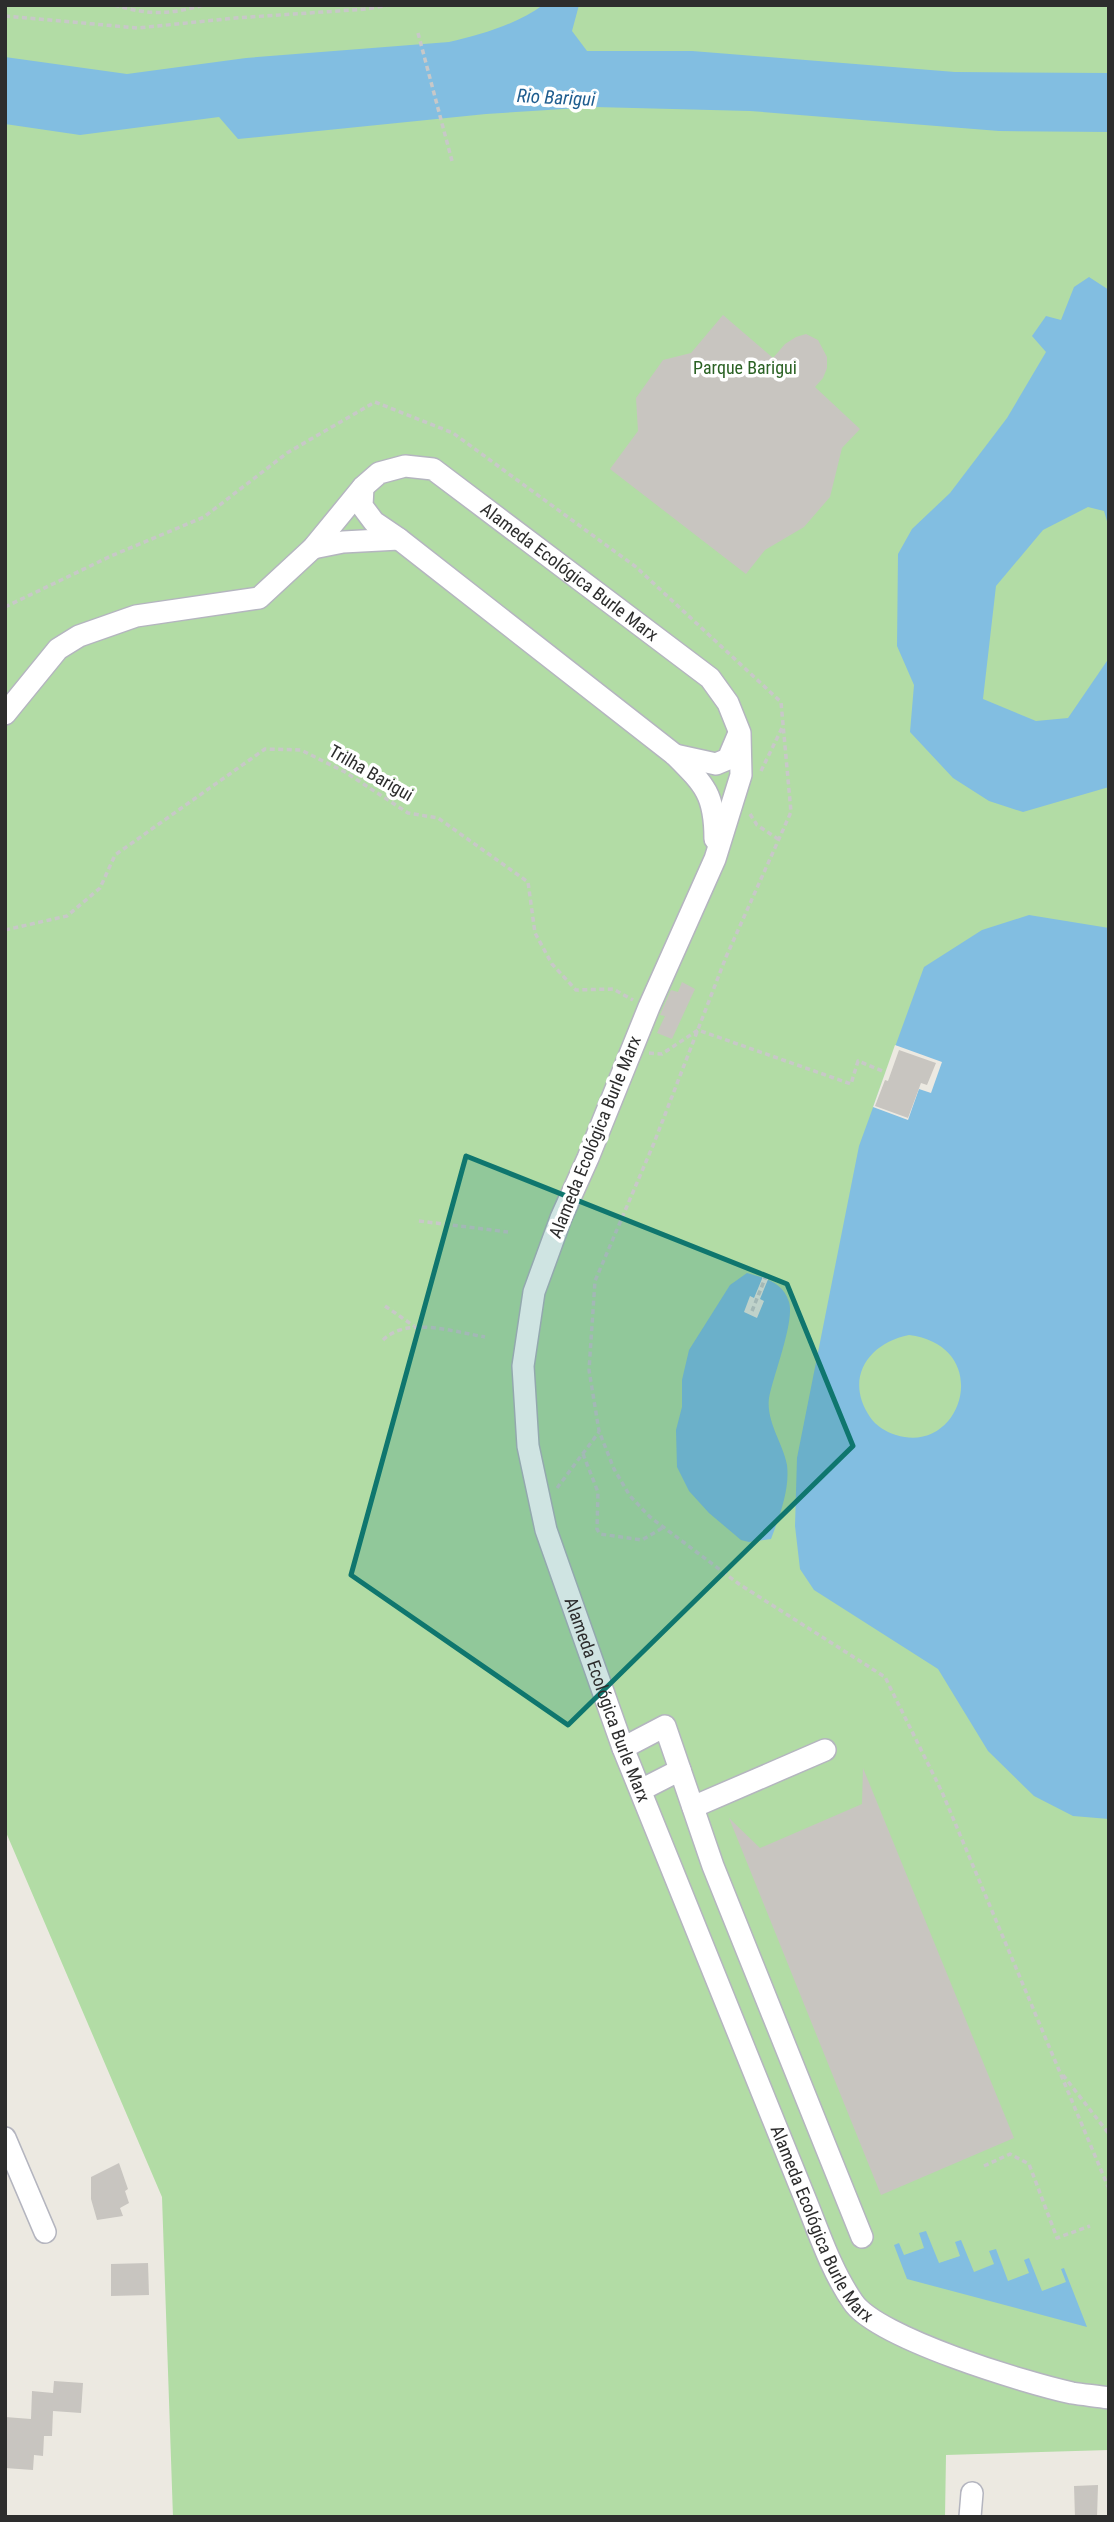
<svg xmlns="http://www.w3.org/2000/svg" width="1114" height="2522" font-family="'Roboto Condensed',sans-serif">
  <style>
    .green { fill: #b2dca5 }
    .water { fill: #82bee1; fill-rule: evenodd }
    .pier { fill: #ece9e1 }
    .building { fill: #c8c5c0 }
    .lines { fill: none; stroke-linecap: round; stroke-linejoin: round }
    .minor-casing { stroke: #b4b5bf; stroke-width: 24 }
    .path { stroke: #c8c8c8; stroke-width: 3.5; stroke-dasharray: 5 3.5; stroke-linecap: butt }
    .minor { stroke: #fff; stroke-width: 21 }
    .marked { fill: #0f766e; fill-opacity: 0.2; stroke: #0f766e; stroke-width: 5; stroke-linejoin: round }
    .labels { text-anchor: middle; stroke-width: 7; stroke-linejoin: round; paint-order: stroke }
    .park-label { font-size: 18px; fill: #2b6224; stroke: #fff }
    .street-label { font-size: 18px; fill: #2d2d2d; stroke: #fff }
    .water-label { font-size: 19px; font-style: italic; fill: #1f5d8f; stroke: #fff }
  </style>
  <rect width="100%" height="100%" fill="#ece9e1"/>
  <path class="green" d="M5,5H1109V2450L946,2455L945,2517H173L162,2197L5,1830Z"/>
  <g class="water">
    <path d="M543,5H579L572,31L587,51H692L955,72L1109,73V132L999,131L750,111L595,107L486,114L238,139L219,117L80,135L5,124V57L127,74L246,58L449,42C481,35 517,24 543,5Z"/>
    <path d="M1089,277L1109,290V528L1104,511L1088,507L1043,530L996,586L983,699L1036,721L1068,718L1109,658V787L1023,812L989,801L953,778L910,732L914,685L897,646L898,554L912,529L950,493L1007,418L1046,352L1032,336L1046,316L1061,320L1074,287Z"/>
    <path d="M1029,915L1109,928V1819L1073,1816L1034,1796L988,1751L938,1669L814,1590L800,1569L795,1526L797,1458L859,1146L924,967L982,930ZM909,1335C995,1346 963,1456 896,1435C886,1432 876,1426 870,1417C844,1379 868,1343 909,1335Z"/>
    <path d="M747,1273C765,1278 783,1282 789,1302C795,1321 773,1376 769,1398C766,1422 783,1443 787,1465C790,1490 779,1517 771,1539L749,1542L741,1540L709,1513L689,1491L677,1467L676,1430L682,1407V1380L689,1350L730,1285Z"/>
    <path d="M926,2231L939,2263L960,2256L955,2242L961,2240L974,2272L994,2264L989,2251L996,2249L1008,2281L1029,2273L1024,2260L1029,2258L1042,2291L1066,2282L1061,2269L1064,2268L1087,2327L907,2279L894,2245L899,2243L904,2255L924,2248L919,2233Z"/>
  </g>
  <g class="pier">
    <path d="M895,1045L942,1062L931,1093L919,1089L908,1120L873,1107Z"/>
    <path d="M764,1274L769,1277L760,1299L764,1301L757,1318L744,1312L750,1296L754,1298Z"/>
  </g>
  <g class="building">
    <path d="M723,315L773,358L785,344L796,337L806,334L818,340L827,357V368L823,378L815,387L860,429L842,448L830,497L804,527L765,550L746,574L610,469L638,431L636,398L663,360L691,353Z"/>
    <path d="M682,982L695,989L672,1039L657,1033L665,1016L660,1015L671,990L678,992Z"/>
    <path d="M899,1050L936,1063L927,1085L921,1083L908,1118L875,1106L885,1080L888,1081Z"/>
    <path d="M863,1768L1014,2138L881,2195L729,1818L760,1848L862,1804Z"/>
    <path d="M119,2163L128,2189L125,2191L129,2203L120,2208L123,2216L97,2220L91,2199V2177Z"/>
    <path d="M148,2263L149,2295L111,2296V2264Z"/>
    <path d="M54,2381L83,2383L81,2413L53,2411L52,2436H44L43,2456L34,2455L33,2470L5,2468V2417L31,2419L32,2391L53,2393Z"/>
    <path d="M1098,2485L1097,2517H1075L1074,2486Z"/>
  </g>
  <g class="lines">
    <g class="minor-casing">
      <g id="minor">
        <path d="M363,487L362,506L374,522L399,539L675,755C705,785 715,795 715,839"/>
        <path d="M313,548L343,542L399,539"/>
        <path id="s1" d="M5,714L58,649L79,636L136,616L259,598L313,548L363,487L379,473L405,466L433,469L710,678L728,703L740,733L741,775L715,859L649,1007L588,1158L561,1218L534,1292L523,1366L528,1446L546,1530L623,1748L802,2191C817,2227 830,2269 853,2302C877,2338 1026,2383 1072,2393C1084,2395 1097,2396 1109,2398"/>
        <path d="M675,755L716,764L728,759L739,733"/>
        <path d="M623,1748L665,1726L713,1866L862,2237"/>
        <path d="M641,1790L680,1770"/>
        <path d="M693,1807L825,1750"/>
        <path d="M5,2138L45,2232"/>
        <path d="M970,2517L972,2493"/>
      </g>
    </g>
    <g class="path">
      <path d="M114,5C150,15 167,15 204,5"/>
      <path d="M5,16L138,28L235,18L367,9L389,5"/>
      <path d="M418,33L452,161"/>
      <path d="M5,607L111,556L204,517L287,453L375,402L453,433L636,567L781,702L791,812L726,957L654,1143L595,1281L589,1370L599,1431L614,1469L630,1496L650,1517L739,1584L885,1677L942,1792L1109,2189"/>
      <path d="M761,771L782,728"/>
      <path d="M750,814L757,825L778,839"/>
      <path d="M5,930L67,916L100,888L115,855L265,749L301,750L345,772L408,813L438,818L528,882L535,933L552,964L576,990L613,989L633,1000"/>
      <path d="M649,1053L662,1054L698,1030L851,1084L858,1061L885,1072"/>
      <path d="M419,1221L508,1232"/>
      <path d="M385,1306L414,1326"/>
      <path d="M752,1311L766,1276"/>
      <path d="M383,1340C407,1316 455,1332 485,1337"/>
      <path d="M583,1454L598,1492L597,1529L600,1534L642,1540L664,1527"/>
      <path d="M557,1488L599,1432"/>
      <path d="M1063,2075L1109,2134"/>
      <path d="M984,2166L1010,2154L1029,2164L1057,2238L1090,2226"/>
    </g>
    <use href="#minor" class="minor"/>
  </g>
  <path class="marked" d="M466,1156L787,1284L853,1446L568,1725L351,1575Z"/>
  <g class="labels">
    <g class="park-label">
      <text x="745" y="374">Parque Barigui</text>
    </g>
    <g class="street-label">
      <text dy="6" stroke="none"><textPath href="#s1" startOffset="693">Alameda Ecológica Burle Marx</textPath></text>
      <text transform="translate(371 773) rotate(30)" y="6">Trilha Barigui</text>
      <text transform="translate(595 1137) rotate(-68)" y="6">Alameda Ecológica Burle Marx</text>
      <text dy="6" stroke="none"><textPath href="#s1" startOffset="1953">Alameda Ecológica Burle Marx</textPath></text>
      <text dy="6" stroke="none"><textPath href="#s1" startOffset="2520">Alameda Ecológica Burle Marx</textPath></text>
    </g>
    <g class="water-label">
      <text transform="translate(556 97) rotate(3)" y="7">Rio Barigui</text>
    </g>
  </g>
  <rect width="1114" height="2522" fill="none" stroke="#2d2d2d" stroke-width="14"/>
</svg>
